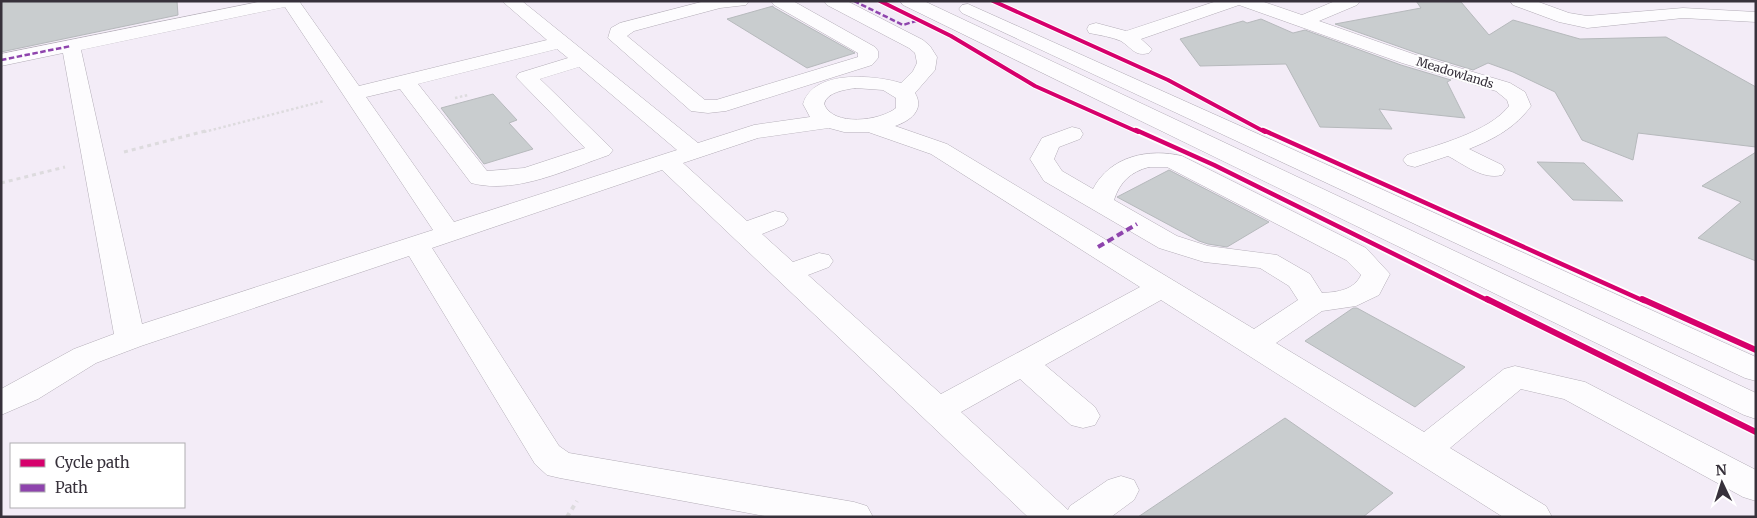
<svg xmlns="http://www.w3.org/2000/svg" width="1757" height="518" font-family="Merriweather,serif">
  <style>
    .building { fill: #c9cdcf; stroke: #b6b9bc }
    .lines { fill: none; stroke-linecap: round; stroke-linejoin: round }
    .minor-casing { stroke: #b3adb7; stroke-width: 1 }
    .highway-casing { stroke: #b3adb7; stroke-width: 1 }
    .path-far2 { stroke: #dddbde; stroke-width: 2.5; stroke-dasharray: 2.5 2.5; stroke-linecap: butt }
    .path-far1 { stroke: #dddbde; stroke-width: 3; stroke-dasharray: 4 4; stroke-linecap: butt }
    .path { stroke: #dddbde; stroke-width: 4; stroke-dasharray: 4.5 4.5; stroke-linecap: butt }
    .minor { fill: #fdfcfe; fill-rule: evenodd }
    .highway { fill: #fdfcfe; fill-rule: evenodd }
    .quiet-far1 { stroke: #8e44ad; stroke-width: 2.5; stroke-dasharray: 5.5 2.5; stroke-linecap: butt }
    .quiet { stroke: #8e44ad; stroke-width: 4; stroke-dasharray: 7 4; stroke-linecap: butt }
    .cycleway-far2-casing { stroke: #fff; stroke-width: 6 }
    .cycleway-far1-casing { stroke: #fff; stroke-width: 8 }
    .cycleway-casing { stroke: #fff; stroke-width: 9 }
    .cycleway-far2 { stroke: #d6006c; stroke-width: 4 }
    .cycleway-far1 { stroke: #d6006c; stroke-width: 4.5 }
    .cycleway { stroke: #d6006c; stroke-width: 6 }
    .labels { text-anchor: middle; stroke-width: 4; stroke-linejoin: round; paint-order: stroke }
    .far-street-label { font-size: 12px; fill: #37313b; stroke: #fff }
  </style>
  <rect width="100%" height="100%" fill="#f3ecf7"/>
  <g class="building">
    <path d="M1,1H177L178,15L1,52Z"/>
    <path d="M1416,1L1461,2L1489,35L1513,20L1580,39L1666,37L1756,87V147L1638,133L1633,160L1582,140L1555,92L1513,72L1488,63L1473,70L1417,53L1335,24L1421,8Z"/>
    <path d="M773,6V7L855,53L807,68L727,19Z"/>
    <path d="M1261,19L1293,33L1305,30L1401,65L1451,80L1447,82L1465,118L1379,109L1392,129L1320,127L1286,64L1200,66L1180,39L1243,21L1247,23Z"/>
    <path d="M493,94L517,120L509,123L533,149L484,164L441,108Z"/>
    <path d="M1756,152V261L1698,238L1741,202L1702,186Z"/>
    <path d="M1537,162L1584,163L1623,201L1573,200Z"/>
    <path d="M1169,170L1269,222L1227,247L1208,244L1199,241L1117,197Z"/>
    <path d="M1353,308H1357L1465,367L1415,407L1305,341Z"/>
    <path d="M1285,418L1393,493L1363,517H1138Z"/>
  </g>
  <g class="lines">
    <g class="minor-casing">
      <g id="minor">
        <path d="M263,1H299L359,86L547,40L502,1H522L698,143L754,125L810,117L803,104C813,69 875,75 901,83L913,71L917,63L915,53L909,48L827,5L824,1H847L923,40L930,46L937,57L935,70L915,93C925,110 910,121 895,126L947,144L1254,329L1298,300L1289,286L1260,268L1204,262L1159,248L1044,181L1030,159L1042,138L1072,127L1080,129L1083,134L1080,139L1059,147L1054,159L1062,171L1093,189C1110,156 1149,148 1182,156L1366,248L1390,274L1379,295L1356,306L1322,311L1276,343L1424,432L1504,369L1515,366L1585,382L1756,470V501L1743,497L1564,399L1521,389L1450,448L1546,506L1552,517H1503L1161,300L1045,365L1095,407L1100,416L1095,425L1083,428L1071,425L1020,379L961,412L1068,510L1070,506L1108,480L1121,476L1134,480L1139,490L1134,500L1111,517H1028L662,170L432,248L559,446L569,453L854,502L867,506L873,517H770L560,478L547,475L535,464L409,256L141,346L96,363L38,399L1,415V389L74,349L114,334L63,53L1,66V54ZM285,7L433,230L142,324L81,50ZM557,49L568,58L519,73L516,77L585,148L524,168L487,171L418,84ZM579,67L677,150L454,222L366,97L400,89L471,183C517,195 567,169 609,155L613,150L540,79ZM855,88L883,90L896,98V108C880,121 833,127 824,104C827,92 844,90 855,88ZM829,128L844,132H868L931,154L1140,287L941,394L808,275L829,267L833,261L829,255L819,253L793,262L762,234L784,225L788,219L784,213L775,211L747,221L683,163L758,138ZM1149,167H1167L1346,260L1361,275C1354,290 1338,292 1322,293L1310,274L1277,255L1208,246L1177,236L1114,200C1120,182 1130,172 1149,167Z"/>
        <path d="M705,1H749L746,5L720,8L634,31L627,36L705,100H716L858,57V53L774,5L771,1H793L875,47L878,51V58L872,65L726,111L708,113L691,111L608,38L611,28L620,23Z"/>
        <path d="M1217,1H1261L1302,15L1335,1H1360L1357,5L1319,21L1416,55L1510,83L1525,92L1531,106C1515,128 1494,139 1469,149L1502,165L1505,170L1502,175C1483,180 1465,165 1448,156L1415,167L1407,165L1403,160L1407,155C1437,145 1489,132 1509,106L1507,100L1496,91L1402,63L1239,5L1141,39L1152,49L1149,53C1135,57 1132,48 1121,41C1112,37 1099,35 1089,33L1087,29L1089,25L1096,23L1126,31Z"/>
        <path d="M1510,1H1536L1569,13L1587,16L1683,8L1756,12V22L1683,18L1587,28L1559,22L1513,5Z"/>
      </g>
    </g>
    <g class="highway-casing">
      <g id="highway">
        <path d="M900,1H924L1756,393V419L1744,415L903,5Z"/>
        <path d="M968,4L1756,357V381L1745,378L962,13L959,9L962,5Z"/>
      </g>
    </g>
    <g class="path-far2">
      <path d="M455,98L468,95"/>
      <path d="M204,132L324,101"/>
    </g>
    <g class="path-far1">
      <path d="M124,152L209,130"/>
      <path d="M1,183L65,167"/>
    </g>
    <path class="path" d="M567,517L577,501"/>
    <use href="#minor" class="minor"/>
    <use href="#highway" class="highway"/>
    <g class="quiet-far1">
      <path d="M854,1L903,25L919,20"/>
      <path d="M1,60L71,46"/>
    </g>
    <path class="quiet" d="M1098,247L1137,224"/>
    <g class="cycleway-far2-casing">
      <g id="cycleway-far2">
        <path d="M880,1L951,36L1035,86L1138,132"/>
        <path d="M993,1L1168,80L1265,132"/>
      </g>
    </g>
    <g class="cycleway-far1-casing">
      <g id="cycleway-far1">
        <path d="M1136,130L1214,165L1489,301"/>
        <path d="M1263,130L1644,301"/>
      </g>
    </g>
    <g class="cycleway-casing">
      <g id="cycleway">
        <path d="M1487,299L1756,432"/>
        <path d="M1642,299L1756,350"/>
      </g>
    </g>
    <use href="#cycleway-far2" class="cycleway-far2"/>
    <use href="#cycleway-far1" class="cycleway-far1"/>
    <use href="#cycleway" class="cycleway"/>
  </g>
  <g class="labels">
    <g class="far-street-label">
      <text transform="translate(1455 73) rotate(17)" y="4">Meadowlands</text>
    </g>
  </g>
  <rect width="1757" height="518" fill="none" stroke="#37313b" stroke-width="5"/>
  <rect x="10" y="443" width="175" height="65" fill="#ffffff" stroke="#afadb1"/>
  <rect x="20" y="459" width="25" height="8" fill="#d6006c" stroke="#afadb1"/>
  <text x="55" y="468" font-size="15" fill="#37313b">Cycle path</text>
  <rect x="20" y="484" width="25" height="8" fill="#8e44ad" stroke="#afadb1"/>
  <text x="55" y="493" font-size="15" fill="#37313b">Path</text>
  <g transform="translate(1722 483) rotate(356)" stroke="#ffffff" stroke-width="4" paint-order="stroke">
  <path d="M0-4L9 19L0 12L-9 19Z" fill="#37313b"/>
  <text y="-8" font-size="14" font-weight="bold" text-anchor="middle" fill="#37313b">N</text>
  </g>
</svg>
